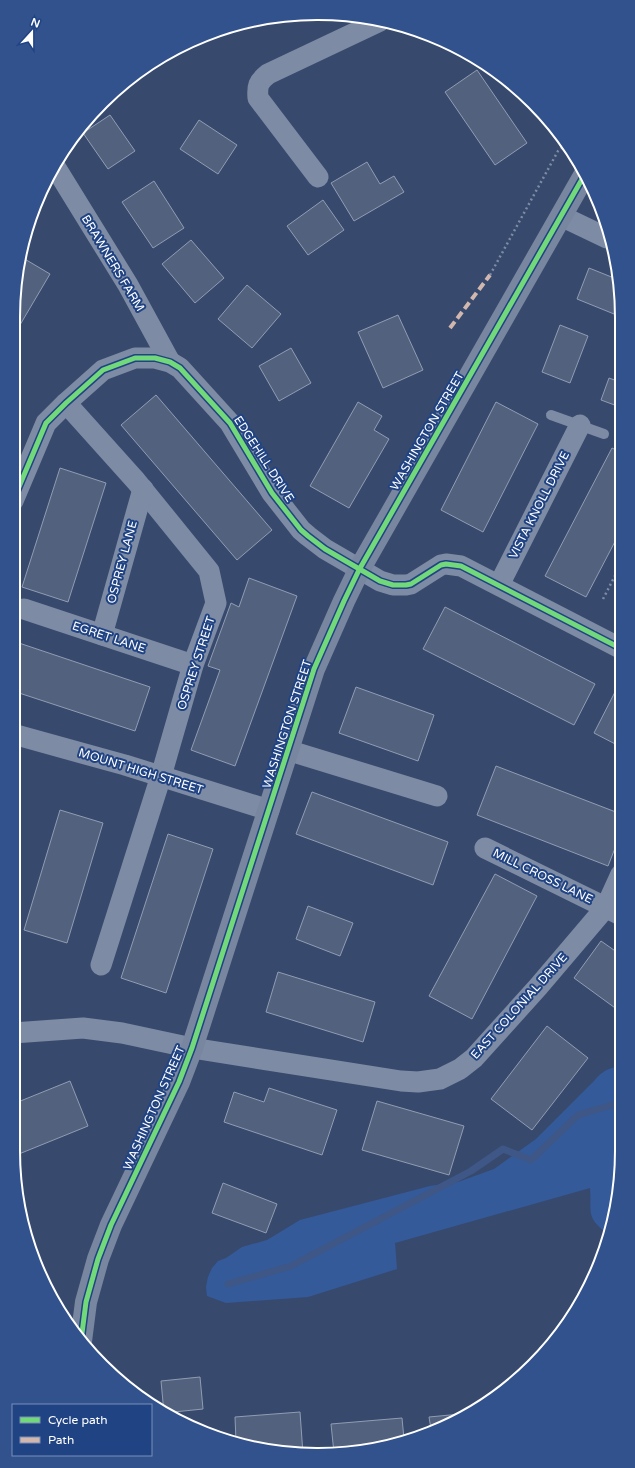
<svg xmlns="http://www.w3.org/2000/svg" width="635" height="1468" font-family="'Varela Round',sans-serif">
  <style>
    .green { fill: #345a9a }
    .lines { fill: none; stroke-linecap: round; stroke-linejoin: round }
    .stream { stroke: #3e5786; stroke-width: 7 }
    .building { fill: #52627e; stroke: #919cb2 }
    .path { stroke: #7e8ba4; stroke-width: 2.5; stroke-dasharray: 2 3; stroke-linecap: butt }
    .lane { stroke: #7e8ba4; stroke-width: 10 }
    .street { stroke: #7e8ba4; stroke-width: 21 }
    .secondary { stroke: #7886a0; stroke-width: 22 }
    .quiet { stroke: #d1b7ad; stroke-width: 4; stroke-dasharray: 8 4; stroke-linecap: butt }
    .cycleway-casing { stroke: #204384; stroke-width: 8 }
    .cycleway { stroke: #71d979; stroke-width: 5 }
    .labels { text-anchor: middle; stroke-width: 4; stroke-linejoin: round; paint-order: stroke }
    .street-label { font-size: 12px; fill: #fff; stroke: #204384 }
    .rim { fill: none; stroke: #fff; stroke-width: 2 }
  </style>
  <rect width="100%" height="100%" fill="#374a6e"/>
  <path class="green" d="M622,1066V1150L608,1234C585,1217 592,1213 590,1188L395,1243L397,1269L308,1297L226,1303L207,1296L206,1287L208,1277L212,1268L218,1261L226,1258L242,1247L267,1240L300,1220L430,1186L458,1182L494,1169L536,1139L594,1081C602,1071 608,1068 622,1066Z"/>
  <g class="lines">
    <path class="stream" d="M228,1284L291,1266L471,1171L503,1149L531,1160L578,1115L622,1102"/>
  </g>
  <g class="building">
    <path d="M477,70L527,143L495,165L445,92Z"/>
    <path d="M110,115L135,151L108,169L83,133Z"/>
    <path d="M199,120L237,145L218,174L180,149Z"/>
    <path d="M367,162L380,184L394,176L404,192L354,221L331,183Z"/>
    <path d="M154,181L184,228L153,248L122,202Z"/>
    <path d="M323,200L344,230L308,255L287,226Z"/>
    <path d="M191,240L224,278L195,303L162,264Z"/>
    <path d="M23,258L50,274L17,330L13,328V317Z"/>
    <path d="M589,268L619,280V316L577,299Z"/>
    <path d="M247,285L281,314L252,348L218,319Z"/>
    <path d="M398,315L423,370L383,388L358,332Z"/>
    <path d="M560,325L588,336L570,383L542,372Z"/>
    <path d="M291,348L311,383L279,401L259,366Z"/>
    <path d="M609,378L620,382V407L601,400Z"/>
    <path d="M156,395L272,530L237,560L121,425Z"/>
    <path d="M358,402L382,416L374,430L389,439L349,508L310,486Z"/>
    <path d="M496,402L538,424L483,532L441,510Z"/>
    <path d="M612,448L620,452V532L586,597L545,576Z"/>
    <path d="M60,468L106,483L68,602L22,587Z"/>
    <path d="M249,578L297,596L235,766L191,750L220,670L208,666L231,603L239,607Z"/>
    <path d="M445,607L595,684L574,725L423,649Z"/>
    <path d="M13,641L150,687L135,731L13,691Z"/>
    <path d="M356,687L434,715L418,761L339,733Z"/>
    <path d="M615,692L621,695V747L594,733Z"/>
    <path d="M496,766L621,814V833L608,866L477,815Z"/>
    <path d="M312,792L448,842L433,885L296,834Z"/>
    <path d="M60,810L103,823L67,943L24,930Z"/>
    <path d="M168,834L213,849L166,993L121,978Z"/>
    <path d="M495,874L537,896L472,1019L429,996Z"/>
    <path d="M308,906L353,923L340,956L296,939Z"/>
    <path d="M601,941L621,955L622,1013L574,978Z"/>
    <path d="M278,972L375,1002L363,1042L266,1012Z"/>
    <path d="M547,1026L588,1058L532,1130L491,1099Z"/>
    <path d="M70,1081L88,1126L14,1156L13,1104Z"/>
    <path d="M269,1088L337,1110L322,1155L224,1122L234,1092L264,1102Z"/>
    <path d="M377,1101L464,1126L449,1175L362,1150Z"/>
    <path d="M223,1183L277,1204L266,1233L212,1213Z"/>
    <path d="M550,1346L547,1351L541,1356L540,1347Z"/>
    <path d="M200,1377L203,1409L164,1413L161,1381Z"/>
    <path d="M300,1412L303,1454L258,1449L236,1441L235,1417Z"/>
    <path d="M471,1413L470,1414L431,1429L429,1417Z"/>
    <path d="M402,1418L404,1439L377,1449L334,1453L331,1424Z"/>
  </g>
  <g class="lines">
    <g class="path">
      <path d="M490,275L558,151L565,145"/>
      <path d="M603,599L620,566"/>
    </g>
    <path class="lane" d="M551,415L604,434"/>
    <g class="street">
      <path d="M54,165L128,285L170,362"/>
      <path d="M318,177L258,98C257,86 258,82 268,74L380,21"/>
      <path d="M561,216L607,238"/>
      <path d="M66,403L136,481L209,571L216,603L193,665L161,776L101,965"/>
      <path d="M13,501L46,423L66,403L103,370L135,358H155L170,362L180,368L230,423L272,493L301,530L308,536L325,549L380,581L393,585H406L411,584L441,565L446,564L461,566L620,648"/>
      <path d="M499,585L580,425"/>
      <path d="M24,609L193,665"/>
      <path d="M102,635L143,489"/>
      <path d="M13,734L125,765L269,810"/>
      <path d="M287,750L437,796"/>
      <path d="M485,848L621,915"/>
      <path d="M13,1033L83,1028L122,1033L192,1048L401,1081L418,1082L440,1079L460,1069L474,1058L538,987L606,907L621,874"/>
    </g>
    <path class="secondary" d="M81,1341L86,1302L98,1259L111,1225L179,1082L192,1048L314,669L344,601L359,570L585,174"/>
    <path class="quiet" d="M450,328L490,275"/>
    <g class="cycleway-casing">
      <g id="cycleway">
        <path d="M13,501L46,423L66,403L103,370L135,358H155L170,362L180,368L230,423L272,493L301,530L308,536L325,549L380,581L393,585H406L411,584L441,565L446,564L461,566L620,648"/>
        <path d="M81,1341L86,1302L98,1259L111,1225L179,1082L192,1048L314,669L344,601L359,570L585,174"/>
      </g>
    </g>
    <use href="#cycleway" class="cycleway"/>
  </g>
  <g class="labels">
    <g class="street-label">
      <text transform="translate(113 263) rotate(59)" y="4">BRAWNERS FARM</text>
      <text transform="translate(427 431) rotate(-60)" y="4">WASHINGTON STREET</text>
      <text transform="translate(264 459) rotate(57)" y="4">EDGEHILL DRIVE</text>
      <text transform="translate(539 505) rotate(-63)" y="4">VISTA KNOLL DRIVE</text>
      <text transform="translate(122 562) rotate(-75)" y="4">OSPREY LANE</text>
      <text transform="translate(109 637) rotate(18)" y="4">EGRET LANE</text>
      <text transform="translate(196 663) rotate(-72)" y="4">OSPREY STREET</text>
      <text transform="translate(287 724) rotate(-72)" y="4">WASHINGTON STREET</text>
      <text transform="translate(141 771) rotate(17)" y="4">MOUNT HIGH STREET</text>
      <text transform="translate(543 876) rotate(26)" y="4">MILL CROSS LANE</text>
      <text transform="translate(519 1006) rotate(-48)" y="4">EAST COLONIAL DRIVE</text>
      <text transform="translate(154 1108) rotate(-66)" y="4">WASHINGTON STREET</text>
    </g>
  </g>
  <path d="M0 0H635V1468H0ZM317 20H318A297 297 0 0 1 615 317V1151A297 297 0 0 1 318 1448H317A297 297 0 0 1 20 1151V317A297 297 0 0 1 317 20Z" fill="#32528e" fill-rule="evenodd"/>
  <path class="rim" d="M317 20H318A297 297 0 0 1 615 317V1151A297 297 0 0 1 318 1448H317A297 297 0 0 1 20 1151V317A297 297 0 0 1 317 20Z"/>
  <rect x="12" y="1404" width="140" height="52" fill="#204384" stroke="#798eb5"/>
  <rect x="20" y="1417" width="20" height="6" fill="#71d979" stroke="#798eb5"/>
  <text x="48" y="1424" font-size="12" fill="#ffffff">Cycle path</text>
  <rect x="20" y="1437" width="20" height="6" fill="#d1b7ad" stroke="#798eb5"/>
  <text x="48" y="1444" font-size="12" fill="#ffffff">Path</text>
  <g transform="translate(32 32) rotate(21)" stroke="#204384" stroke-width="3" paint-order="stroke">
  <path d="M0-3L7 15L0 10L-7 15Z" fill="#ffffff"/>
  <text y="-6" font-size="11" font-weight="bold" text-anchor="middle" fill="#ffffff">N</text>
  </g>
</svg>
